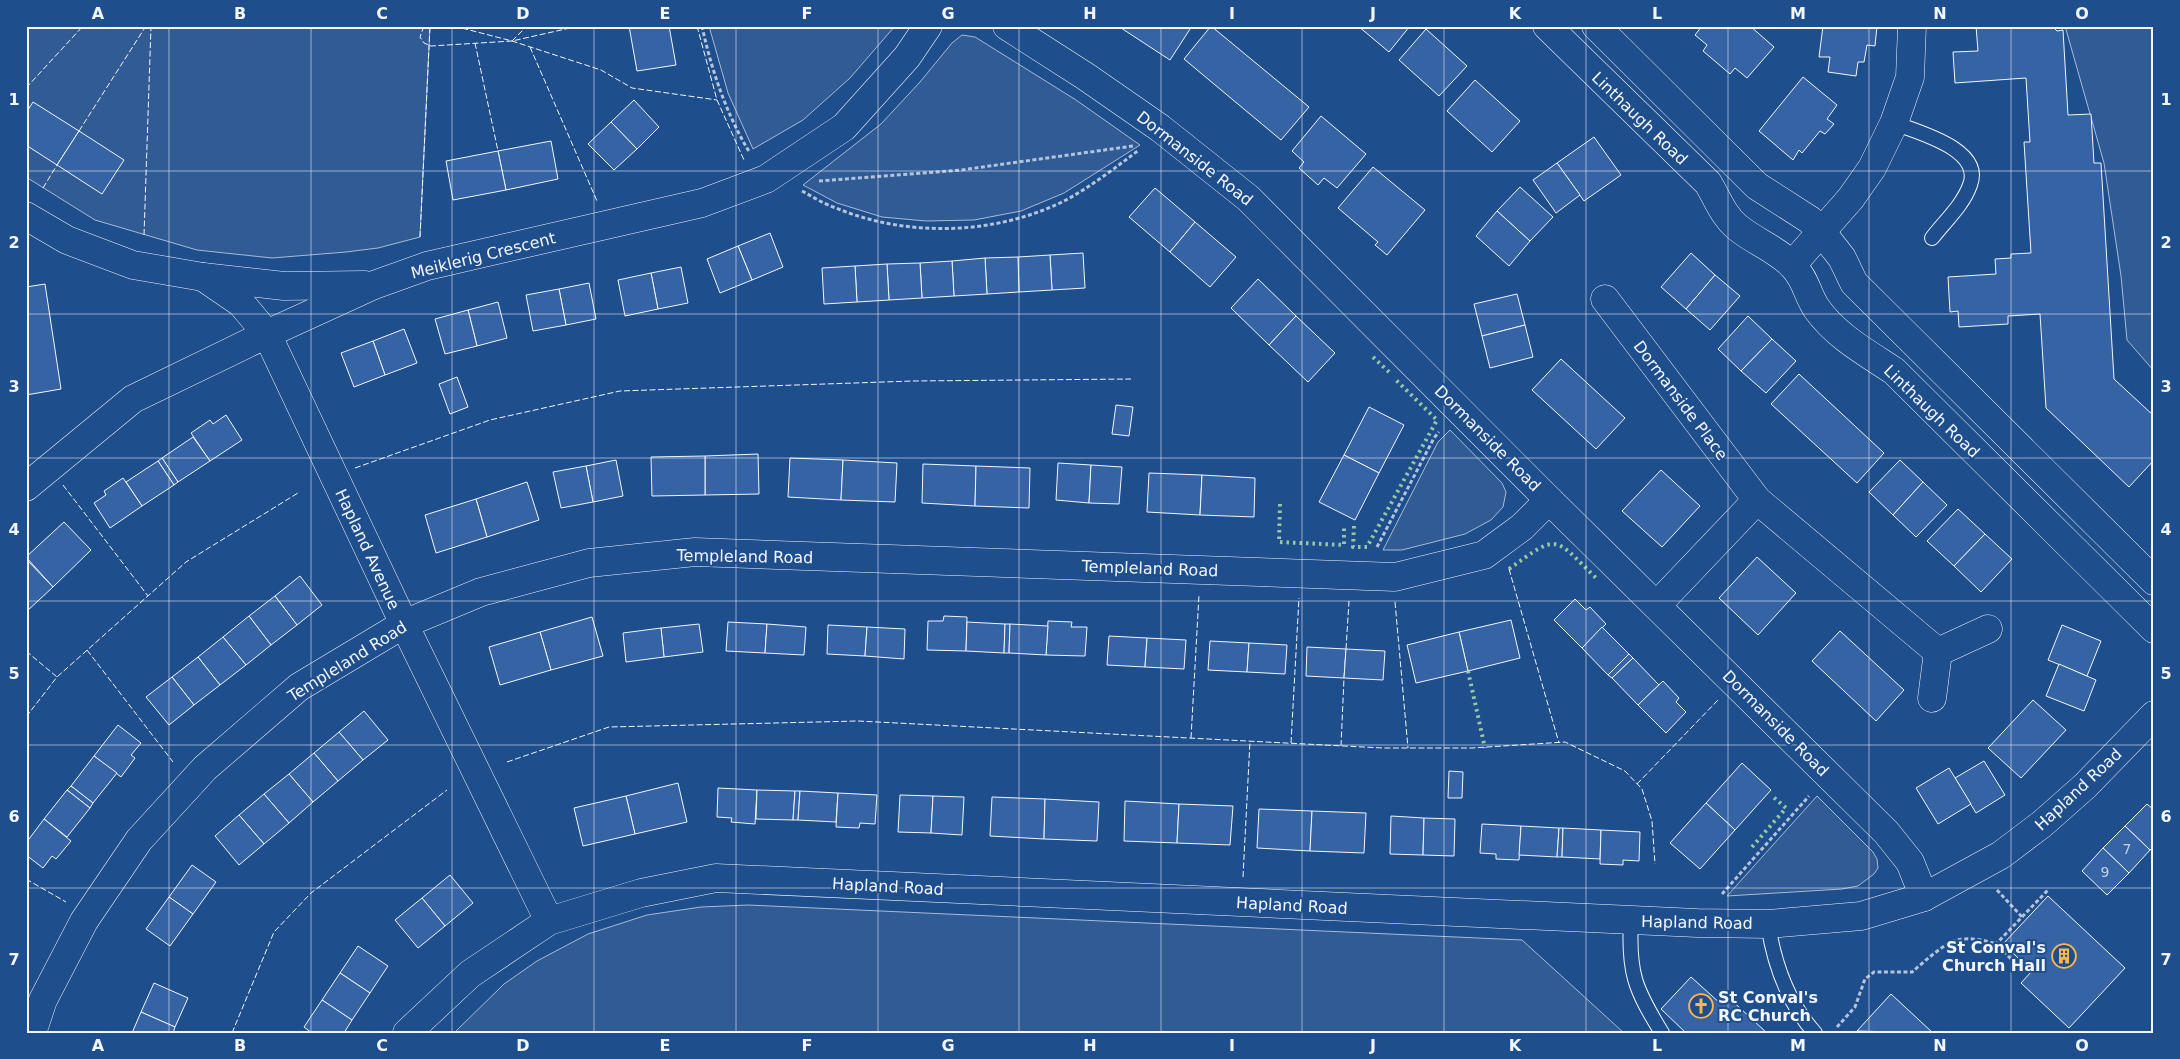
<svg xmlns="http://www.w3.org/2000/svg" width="2180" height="1059" font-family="'DejaVu Sans',sans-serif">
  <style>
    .built { fill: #305b95; stroke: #a8bbd7 }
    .building { fill: #3563a3; stroke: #f2f6ff }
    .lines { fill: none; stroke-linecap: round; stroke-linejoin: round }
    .service-casing { stroke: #f2f6ff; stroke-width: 16 }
    .minor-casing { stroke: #f2f6ff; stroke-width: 29 }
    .tertiary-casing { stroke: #f2f6ff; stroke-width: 29 }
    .path { stroke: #b3c4dc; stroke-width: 3; stroke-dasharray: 4 2.5; stroke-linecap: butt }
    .service { stroke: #1f4e8c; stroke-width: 14 }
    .minor { stroke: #1f4e8c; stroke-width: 28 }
    .tertiary { stroke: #1f4e8c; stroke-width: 28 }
    .hedge { stroke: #97c8a6; stroke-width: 4; stroke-dasharray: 2.5 4; stroke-linecap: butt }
    .fence { stroke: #f2f6ff; stroke-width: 1; stroke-dasharray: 6 2.5; stroke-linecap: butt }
    .grid { fill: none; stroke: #f2f6ff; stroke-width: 1; stroke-opacity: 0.55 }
    .labels { text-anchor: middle; stroke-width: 4; stroke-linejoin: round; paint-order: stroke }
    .number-label { font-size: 14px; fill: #c3d1e8 }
    .street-label { font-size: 16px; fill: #f2f6ff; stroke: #1f4e8c }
    .poi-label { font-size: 16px; font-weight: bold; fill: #f2f6ff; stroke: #1f4e8c; text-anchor: end }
    .neatline { fill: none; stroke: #f2f6ff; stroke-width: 2 }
    .grid-label { font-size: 16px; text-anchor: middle; font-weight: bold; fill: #f2f6ff }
  </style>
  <rect width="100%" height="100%" fill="#1f4e8c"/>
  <g class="built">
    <path d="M26,26H430L420,237L378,248L346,252L272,258L197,250L95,220L26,177Z"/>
    <path d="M709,26H895L850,78L803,120L753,149L728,93Z"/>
    <path d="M2065,26H2154V371L2127,340L2121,276L2104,163Z"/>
    <path d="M962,35L975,37L1076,100L1140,145L1064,193L1021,211L974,220L926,221L882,217L837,203L803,185L881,124L920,82L952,43Z"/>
    <path d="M1450,430L1502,483L1506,492L1503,507L1491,520L1465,534L1402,550H1383L1438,442Z"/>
    <path d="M1817,796L1873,852L1877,859L1878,868L1874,874L1858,886L1842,889L1727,896Z"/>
    <path d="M748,905L1522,940L1624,1033H454L504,984L537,961L588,934L647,915L701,907Z"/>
  </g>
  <g class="building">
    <path d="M629,26H669L676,65L637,71Z"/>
    <path d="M1118,26H1192L1170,60Z"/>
    <path d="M1211,26L1309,107L1281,140L1184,59Z"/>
    <path d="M1358,26H1410L1389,52Z"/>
    <path d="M1702,26H1750L1774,47L1747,78L1735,68L1730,74L1703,51L1707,45L1695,35Z"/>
    <path d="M1823,26H1877L1875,46L1867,45L1864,62H1858L1856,76L1828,72L1830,57H1819Z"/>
    <path d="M1976,26H2052L2057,31L2063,30L2068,115L2091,114L2094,163H2101L2114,379L2154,416V460L2129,487L2046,408L2040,314L2008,316V324L1959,327L1958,311L1950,312L1948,277L1996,274L1995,259L2011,258V254L2031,253L2024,142H2030L2026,78L1955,83L1953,52L1978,51Z"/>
    <path d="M1426,29L1467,66L1439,96L1399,60Z"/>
    <path d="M1803,77L1837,105L1827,119L1834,124L1825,134L1820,131L1802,153L1799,150L1793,160L1759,131Z"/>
    <path d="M1475,80L1520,121L1492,152L1447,111Z"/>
    <path d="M634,100L659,127L637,149L611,122Z"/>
    <path d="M33,102L79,131L57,165L26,145V113Z"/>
    <path d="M1321,116L1366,154L1337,188L1324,178L1318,185L1299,168L1304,162L1292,151Z"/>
    <path d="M611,122L637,149L614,170L588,144Z"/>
    <path d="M79,131L124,160L102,194L57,165Z"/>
    <path d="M1594,137L1621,175L1584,201L1557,163Z"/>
    <path d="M551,141L558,179L506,190L498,151Z"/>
    <path d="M498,151L506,190L453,200L446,161Z"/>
    <path d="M1557,163L1580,195L1556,213L1533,180Z"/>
    <path d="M1373,167L1425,210L1387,255L1375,245L1378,242L1338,208Z"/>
    <path d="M1520,187L1553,217L1530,241L1497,211Z"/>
    <path d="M1155,188L1195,222L1170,252L1129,217Z"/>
    <path d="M1497,211L1530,241L1509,266L1476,236Z"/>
    <path d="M1195,222L1236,257L1210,287L1170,252Z"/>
    <path d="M770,233L783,267L752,280L738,246Z"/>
    <path d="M738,246L752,280L720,293L707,259Z"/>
    <path d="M1083,253L1085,288L1052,290L1050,255Z"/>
    <path d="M1691,253L1715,275L1686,309L1661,287Z"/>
    <path d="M1050,255L1052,290L1019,292L1018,257Z"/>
    <path d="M1018,257L1019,292L987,294L985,258Z"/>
    <path d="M985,258L987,294L954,296L952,261Z"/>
    <path d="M952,261L954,296L922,298L920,263Z"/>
    <path d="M920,263L922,298L889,300L887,264Z"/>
    <path d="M887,264L889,300L857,302L855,266Z"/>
    <path d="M855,266L857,302L824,304L822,268Z"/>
    <path d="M681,267L688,303L658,309L651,273Z"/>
    <path d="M651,273L658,309L625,316L618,280Z"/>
    <path d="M1715,275L1740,296L1710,330L1686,309Z"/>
    <path d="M1258,279L1296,316L1269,345L1231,308Z"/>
    <path d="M589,283L596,319L566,325L559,289Z"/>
    <path d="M45,284L61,389L26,395V287Z"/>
    <path d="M559,289L566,325L533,331L526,295Z"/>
    <path d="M1517,294L1525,325L1482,336L1474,304Z"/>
    <path d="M498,302L507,338L477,346L468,310Z"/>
    <path d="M468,310L477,346L445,354L435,319Z"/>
    <path d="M1296,316L1335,353L1308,382L1269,345Z"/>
    <path d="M1748,316L1772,339L1741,371L1718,349Z"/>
    <path d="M1525,325L1533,357L1490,368L1482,336Z"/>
    <path d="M404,329L417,363L385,375L373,341Z"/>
    <path d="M1772,339L1796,361L1766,393L1741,371Z"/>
    <path d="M373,341L385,375L354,387L341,353Z"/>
    <path d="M1561,359L1625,418L1596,449L1532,390Z"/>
    <path d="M1799,374L1884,453L1857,483L1771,404Z"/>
    <path d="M457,377L468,407L450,414L439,384Z"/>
    <path d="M1116,405L1133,407L1129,436L1112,434Z"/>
    <path d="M1369,407L1404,425L1379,473L1344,455Z"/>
    <path d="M226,415L242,440L210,461L191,433L210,420L213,424Z"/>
    <path d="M193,437L210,461L178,482L162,458Z"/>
    <path d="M758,454L759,494L705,495V456Z"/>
    <path d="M1344,455L1379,473L1355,520L1319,502Z"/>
    <path d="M705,456V495L652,496L651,457Z"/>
    <path d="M162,458L178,482L174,485L158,461Z"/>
    <path d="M790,458L843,460L841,500L788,497Z"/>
    <path d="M616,460L623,496L593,502L586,466Z"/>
    <path d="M843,460L897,463L895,502L841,500Z"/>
    <path d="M1900,460L1923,482L1893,515L1869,492Z"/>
    <path d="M158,461L174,485L142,506L126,482Z"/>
    <path d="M1058,463L1091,465L1089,503L1056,500Z"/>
    <path d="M923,464L976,466L975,506L922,503Z"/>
    <path d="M1091,465L1122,467L1119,504L1089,503Z"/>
    <path d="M586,466L593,502L561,508L553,472Z"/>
    <path d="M976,466L1030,468L1029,508L975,506Z"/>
    <path d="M1661,470L1700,506L1662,547L1622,511Z"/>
    <path d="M1149,473L1202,475L1200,515L1147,512Z"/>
    <path d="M1202,475L1255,478L1254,517L1200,515Z"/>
    <path d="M123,478L142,506L110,528L94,503L106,495L104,491Z"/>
    <path d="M527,482L539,520L487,537L476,499Z"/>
    <path d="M1923,482L1947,505L1916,537L1893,515Z"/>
    <path d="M476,499L487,537L436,553L425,515Z"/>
    <path d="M1958,509L1985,534L1954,566L1927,541Z"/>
    <path d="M64,522L91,550L53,587L26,557Z"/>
    <path d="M1985,534L2012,559L1981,592L1954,566Z"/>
    <path d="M1757,557L1796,593L1758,635L1719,598Z"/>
    <path d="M26,559L53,587L26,612Z"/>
    <path d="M300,576L322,605L297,625L275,596Z"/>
    <path d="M275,596L297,625L271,645L249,616Z"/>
    <path d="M1575,599L1586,610L1590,607L1606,624L1582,648L1554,620Z"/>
    <path d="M249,616L271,645L246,665L223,637Z"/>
    <path d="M944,616L967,617L966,651L927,650L928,621H943Z"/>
    <path d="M592,617L603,656L551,670L540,632Z"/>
    <path d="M1511,620L1520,658L1468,671L1459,632Z"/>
    <path d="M1048,621L1072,622L1071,627H1087L1085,656L1046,655Z"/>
    <path d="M728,622L767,624L765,653L726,651Z"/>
    <path d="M967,622L1005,624L1004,653L966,651Z"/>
    <path d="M699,624L703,652L664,657L661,628Z"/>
    <path d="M767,624L806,627L804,655L765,653Z"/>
    <path d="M1005,624H1010L1009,653H1004Z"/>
    <path d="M1010,624L1048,626L1046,655L1009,653Z"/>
    <path d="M828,625L867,627L865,656L827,654Z"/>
    <path d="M2062,625L2101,641L2087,676L2048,660Z"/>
    <path d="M867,627L905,629L904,659L865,656Z"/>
    <path d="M1602,627L1629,654L1608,675L1582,648Z"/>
    <path d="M661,628L664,657L626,662L623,633Z"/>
    <path d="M1840,631L1904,690L1876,721L1812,661Z"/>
    <path d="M540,632L551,670L500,685L489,647Z"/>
    <path d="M1459,632L1468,671L1416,683L1407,645Z"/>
    <path d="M1109,636L1147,638L1145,667L1107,665Z"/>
    <path d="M223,637L246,665L220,685L198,657Z"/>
    <path d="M1147,638L1186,640L1184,669L1145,667Z"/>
    <path d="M1210,641L1249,643L1247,672L1208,670Z"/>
    <path d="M1249,643L1287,645L1285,674L1247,672Z"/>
    <path d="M1307,647L1346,649L1344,678L1306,676Z"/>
    <path d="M1346,649L1385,651L1383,680L1344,678Z"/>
    <path d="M1629,654L1633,658L1612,678L1608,675Z"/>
    <path d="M198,657L220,685L194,705L172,677Z"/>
    <path d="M1633,658L1659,685L1638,705L1612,678Z"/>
    <path d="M2059,664L2096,680L2084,711L2046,696Z"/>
    <path d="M172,677L194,705L169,725L146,697Z"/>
    <path d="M1663,681L1679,698L1676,702L1686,712L1666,733L1638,705Z"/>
    <path d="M2033,700L2066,730L2021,778L1988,748Z"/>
    <path d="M364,711L388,740L363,760L339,732Z"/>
    <path d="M118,725L141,743L131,755L135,758L121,777L94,756Z"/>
    <path d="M339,732L363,760L338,781L314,753Z"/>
    <path d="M314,753L338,781L313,802L289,774Z"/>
    <path d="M94,756L117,773L93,803L71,786Z"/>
    <path d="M1984,761L2005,795L1976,813L1955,778Z"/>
    <path d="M1742,763L1771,790L1735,830L1706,803Z"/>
    <path d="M1949,768L1971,804L1938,824L1916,788Z"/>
    <path d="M1449,771L1463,772L1462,798H1448Z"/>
    <path d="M289,774L313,802L289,823L264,794Z"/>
    <path d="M678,783L687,822L635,834L626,796Z"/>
    <path d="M71,786L93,803L90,808L67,790Z"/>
    <path d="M718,788L757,790L755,824L731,822L732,818L717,817Z"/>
    <path d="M67,790L90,808L67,837L44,819Z"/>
    <path d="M757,790L795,791L793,820L756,819Z"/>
    <path d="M795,791H800L798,820H793Z"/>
    <path d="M800,791L838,793L836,822L798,820Z"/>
    <path d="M838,793L877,795L875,824L860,823L859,828L836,827Z"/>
    <path d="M264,794L289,823L264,844L239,815Z"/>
    <path d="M900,795L933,796L931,833L898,832Z"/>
    <path d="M626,796L635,834L583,846L574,808Z"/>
    <path d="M933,796L964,797L962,835L931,833Z"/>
    <path d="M992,797L1045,799L1044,839L990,836Z"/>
    <path d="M1045,799L1099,802L1097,841L1044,839Z"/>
    <path d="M1125,801L1179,804L1177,843L1124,841Z"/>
    <path d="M1706,803L1735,830L1700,869L1670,843Z"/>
    <path d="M1179,804L1233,806L1230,845L1177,843Z"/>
    <path d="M2147,804L2154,810V847L2150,850L2125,826Z"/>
    <path d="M1259,809L1312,811L1310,851L1257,848Z"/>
    <path d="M1312,811L1366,813L1364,853L1310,851Z"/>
    <path d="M239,815L264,844L239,865L215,836Z"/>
    <path d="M1391,816L1424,818L1423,855L1390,854Z"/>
    <path d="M1424,818L1455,819L1454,856L1423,855Z"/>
    <path d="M44,819L71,841L56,859L52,856L43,868L26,855V843Z"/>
    <path d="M1482,824L1521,826L1519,860L1496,859V854L1480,853Z"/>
    <path d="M1521,826L1559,828L1557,857L1519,855Z"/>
    <path d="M2125,826L2150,850L2129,873L2103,848Z"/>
    <path d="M1559,828H1563L1562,857H1557Z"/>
    <path d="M1563,828L1601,830L1600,859L1562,857Z"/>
    <path d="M1601,830L1640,832L1639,861L1623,860V865L1600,864Z"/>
    <path d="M2103,848L2129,873L2107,895L2082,871Z"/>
    <path d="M192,865L216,882L193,914L169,897Z"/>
    <path d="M450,875L473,903L445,926L422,898Z"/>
    <path d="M2048,896L2125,968L2069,1028L2021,983L2032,971L2003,944Z"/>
    <path d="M169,897L193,914L170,946L146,929Z"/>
    <path d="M422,898L445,926L418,948L395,920Z"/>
    <path d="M358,946L388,966L370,993L340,973Z"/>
    <path d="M340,973L370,993L352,1020L322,1000Z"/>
    <path d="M1691,977L1721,1004L1728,997L1767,1033H1686L1661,1009Z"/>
    <path d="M154,983L188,998L175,1027L141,1012Z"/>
    <path d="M1891,994L1933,1033L1857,1031Z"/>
    <path d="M322,1000L352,1020L344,1033H312L304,1027Z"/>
    <path d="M141,1012L175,1027L173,1033H132Z"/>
  </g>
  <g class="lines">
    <g class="service-casing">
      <g id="service">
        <path d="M1894,123C1917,132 1984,149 1970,185C1963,205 1945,221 1932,238"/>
        <path d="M1631,920C1628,973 1635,989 1662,1033"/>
        <path d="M1768,924C1774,963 1788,1003 1815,1033"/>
      </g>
    </g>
    <g class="minor-casing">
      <g id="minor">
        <path d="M1007,26L1085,76L1160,128L1248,198L1549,500L1886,832L1910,862L1924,897"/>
        <path d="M26,216L67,240L133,265L203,277L284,286L365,285"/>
        <path d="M1792,265L1851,198L1872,168L1894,123L1910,77L1912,26"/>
        <path d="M203,277L241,303L267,334L404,624L549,921"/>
        <path d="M1605,299L1757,500L1938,652"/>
        <path d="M26,487L133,399L267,334L374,285L427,266L702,203L766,179L844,127L907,57L928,26"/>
        <path d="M1657,605L1757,500"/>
        <path d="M1932,698L1938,652L1988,629"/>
        <path d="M32,1033L43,1000L84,921L139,840L205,768L299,687L404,624L481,592L589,563L695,552L1395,577L1484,555L1522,527L1549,500"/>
        <path d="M407,1033L470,974L549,921L641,893L716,878L1697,923L1768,924L1861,916L1924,897L2001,855L2042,824L2085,786L2154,715"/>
      </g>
    </g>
    <g class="tertiary-casing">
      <g id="tertiary">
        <path d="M1547,26L1708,183C1717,198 1723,215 1737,227C1755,242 1777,249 1793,266C1807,281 1807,295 1817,309C1836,336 1867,353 1894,371L2154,629"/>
        <path d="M1596,26L1757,186L1810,220L1821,231L1842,258L1854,283L2154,581"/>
      </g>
    </g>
    <g class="path">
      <path d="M702,26C711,69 727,116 750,153"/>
      <path d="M819,181L961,170L1133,146"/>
      <path d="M802,191C813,197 824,204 836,208C908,238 997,235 1066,200C1092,186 1116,167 1139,150"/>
      <path d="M1377,547L1434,438L1439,432"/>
      <path d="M1997,890L2022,917"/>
      <path d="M1722,894L1809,796"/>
      <path d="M2020,968L1996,944L2048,890"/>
      <path d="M1837,1027L1855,1007L1865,979L1874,972H1912C1924,962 1943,944 1957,940C1968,937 1986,940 1996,944"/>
    </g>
    <use href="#service" class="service"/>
    <use href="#minor" class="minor"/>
    <use href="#tertiary" class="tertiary"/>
    <g class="hedge">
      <path d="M1373,357L1389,372"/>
      <path d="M1280,504L1279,542L1344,545V525"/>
      <path d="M1354,526L1353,547H1367L1437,420L1396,380"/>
      <path d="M1509,569C1559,533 1553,536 1596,578"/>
      <path d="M1468,671L1485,748"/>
      <path d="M1752,847L1786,808L1771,795"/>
    </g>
    <g class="fence">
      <path d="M424,26L420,37L424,43L431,46L512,41L579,26"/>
      <path d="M454,26L512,41L601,70L632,88L717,100"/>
      <path d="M697,26L717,100L744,160"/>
      <path d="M26,32L32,26"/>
      <path d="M512,41L527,26"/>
      <path d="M475,43L498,151"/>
      <path d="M530,47L597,201"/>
      <path d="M26,88L83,26"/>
      <path d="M79,131L146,26"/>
      <path d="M43,188L57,165"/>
      <path d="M144,235L151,26"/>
      <path d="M420,237L430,26"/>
      <path d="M355,468L490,420L620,391L913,381L1131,379"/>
      <path d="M63,485L148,596"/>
      <path d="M1509,569L1559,743"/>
      <path d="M1395,602L1408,748"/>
      <path d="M1346,649L1349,601"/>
      <path d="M87,650L173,762"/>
      <path d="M26,651L57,677"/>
      <path d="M26,717L57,677L186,562L298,493"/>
      <path d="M1191,738L1199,595"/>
      <path d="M1291,743L1299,598"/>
      <path d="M1341,746L1344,678"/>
      <path d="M507,762L609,727L858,721L1383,748H1472L1565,742L1625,771L1642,789L1652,821L1655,864"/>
      <path d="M1637,784L1719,699"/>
      <path d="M1243,877L1250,741"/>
      <path d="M26,879L66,902"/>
      <path d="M232,1033L274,932L311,893L447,790"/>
    </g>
  </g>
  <path class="grid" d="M169,26V1033M311,26V1033M452,26V1033M594,26V1033M736,26V1033M878,26V1033M1019,26V1033M1161,26V1033M1302,26V1033M1444,26V1033M1586,26V1033M1728,26V1033M1869,26V1033M2011,26V1033M26,171H2154M26,314H2154M26,458H2154M26,601H2154M26,745H2154M26,888H2154"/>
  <defs>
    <g id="building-ring" transform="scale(1.25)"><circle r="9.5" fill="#1f4e8c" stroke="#ffb74d" stroke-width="1.5"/><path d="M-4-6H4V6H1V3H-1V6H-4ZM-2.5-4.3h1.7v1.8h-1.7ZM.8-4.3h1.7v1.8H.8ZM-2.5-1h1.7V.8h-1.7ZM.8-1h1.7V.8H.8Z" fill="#ffb74d"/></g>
    <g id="church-ring" transform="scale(1.25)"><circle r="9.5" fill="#1f4e8c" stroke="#ffb74d" stroke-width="1.5"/><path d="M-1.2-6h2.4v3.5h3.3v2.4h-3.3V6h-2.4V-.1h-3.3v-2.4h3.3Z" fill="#ffb74d"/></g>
  </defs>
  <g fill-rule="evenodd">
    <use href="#building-ring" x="2064" y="956"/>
    <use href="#church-ring" x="1701" y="1006"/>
  </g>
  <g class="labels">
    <g class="number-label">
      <text x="2127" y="854">7</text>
      <text x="2105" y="877">9</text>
    </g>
    <g class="street-label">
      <text transform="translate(1640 118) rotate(44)" y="6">Linthaugh Road</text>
      <text transform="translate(1195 158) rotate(38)" y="6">Dormanside Road</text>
      <text transform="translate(483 255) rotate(-14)" y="6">Meiklerig Crescent</text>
      <text transform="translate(1681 400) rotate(53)" y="6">Dormanside Place</text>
      <text transform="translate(1932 411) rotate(44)" y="6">Linthaugh Road</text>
      <text transform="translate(1488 438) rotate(45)" y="6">Dormanside Road</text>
      <text transform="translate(368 549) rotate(65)" y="6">Hapland Avenue</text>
      <text transform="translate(745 556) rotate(1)" y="6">Templeland Road</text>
      <text transform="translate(1150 568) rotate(2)" y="6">Templeland Road</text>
      <text transform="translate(347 661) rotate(-32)" y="6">Templeland Road</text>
      <text transform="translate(1776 723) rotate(45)" y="6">Dormanside Road</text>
      <text transform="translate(2078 789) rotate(-43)" y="6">Hapland Road</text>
      <text transform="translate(888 886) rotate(3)" y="6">Hapland Road</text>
      <text transform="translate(1292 905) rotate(3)" y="6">Hapland Road</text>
      <text transform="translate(1697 922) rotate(1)" y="6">Hapland Road</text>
    </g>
    <g class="poi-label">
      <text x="2046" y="953">St Conval's<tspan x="2046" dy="18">Church Hall</tspan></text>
      <text x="1718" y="1003" text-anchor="start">St Conval's<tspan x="1718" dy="18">RC Church</tspan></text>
    </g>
  </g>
  <rect width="2180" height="1059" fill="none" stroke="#1f4e8c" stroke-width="55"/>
  <rect x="28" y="28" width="2124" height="1004" class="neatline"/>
  <g class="grid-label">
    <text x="98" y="19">A</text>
    <text x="240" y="19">B</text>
    <text x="382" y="19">C</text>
    <text x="523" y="19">D</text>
    <text x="665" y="19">E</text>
    <text x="807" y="19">F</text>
    <text x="948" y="19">G</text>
    <text x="1090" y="19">H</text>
    <text x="1232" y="19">I</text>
    <text x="1373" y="19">J</text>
    <text x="1515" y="19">K</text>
    <text x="1657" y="19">L</text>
    <text x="1798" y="19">M</text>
    <text x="1940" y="19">N</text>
    <text x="2082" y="19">O</text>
    <text x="14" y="105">1</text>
    <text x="2166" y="105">1</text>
    <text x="14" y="248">2</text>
    <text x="2166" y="248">2</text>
    <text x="14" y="392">3</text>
    <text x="2166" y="392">3</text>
    <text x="14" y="535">4</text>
    <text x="2166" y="535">4</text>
    <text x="14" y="679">5</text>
    <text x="2166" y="679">5</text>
    <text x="14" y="822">6</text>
    <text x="2166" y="822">6</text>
    <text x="14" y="965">7</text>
    <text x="2166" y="965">7</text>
    <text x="98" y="1051">A</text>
    <text x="240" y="1051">B</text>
    <text x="382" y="1051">C</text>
    <text x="523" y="1051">D</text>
    <text x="665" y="1051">E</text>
    <text x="807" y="1051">F</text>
    <text x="948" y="1051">G</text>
    <text x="1090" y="1051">H</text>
    <text x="1232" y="1051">I</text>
    <text x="1373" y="1051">J</text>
    <text x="1515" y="1051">K</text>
    <text x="1657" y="1051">L</text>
    <text x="1798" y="1051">M</text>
    <text x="1940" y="1051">N</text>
    <text x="2082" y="1051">O</text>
  </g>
</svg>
